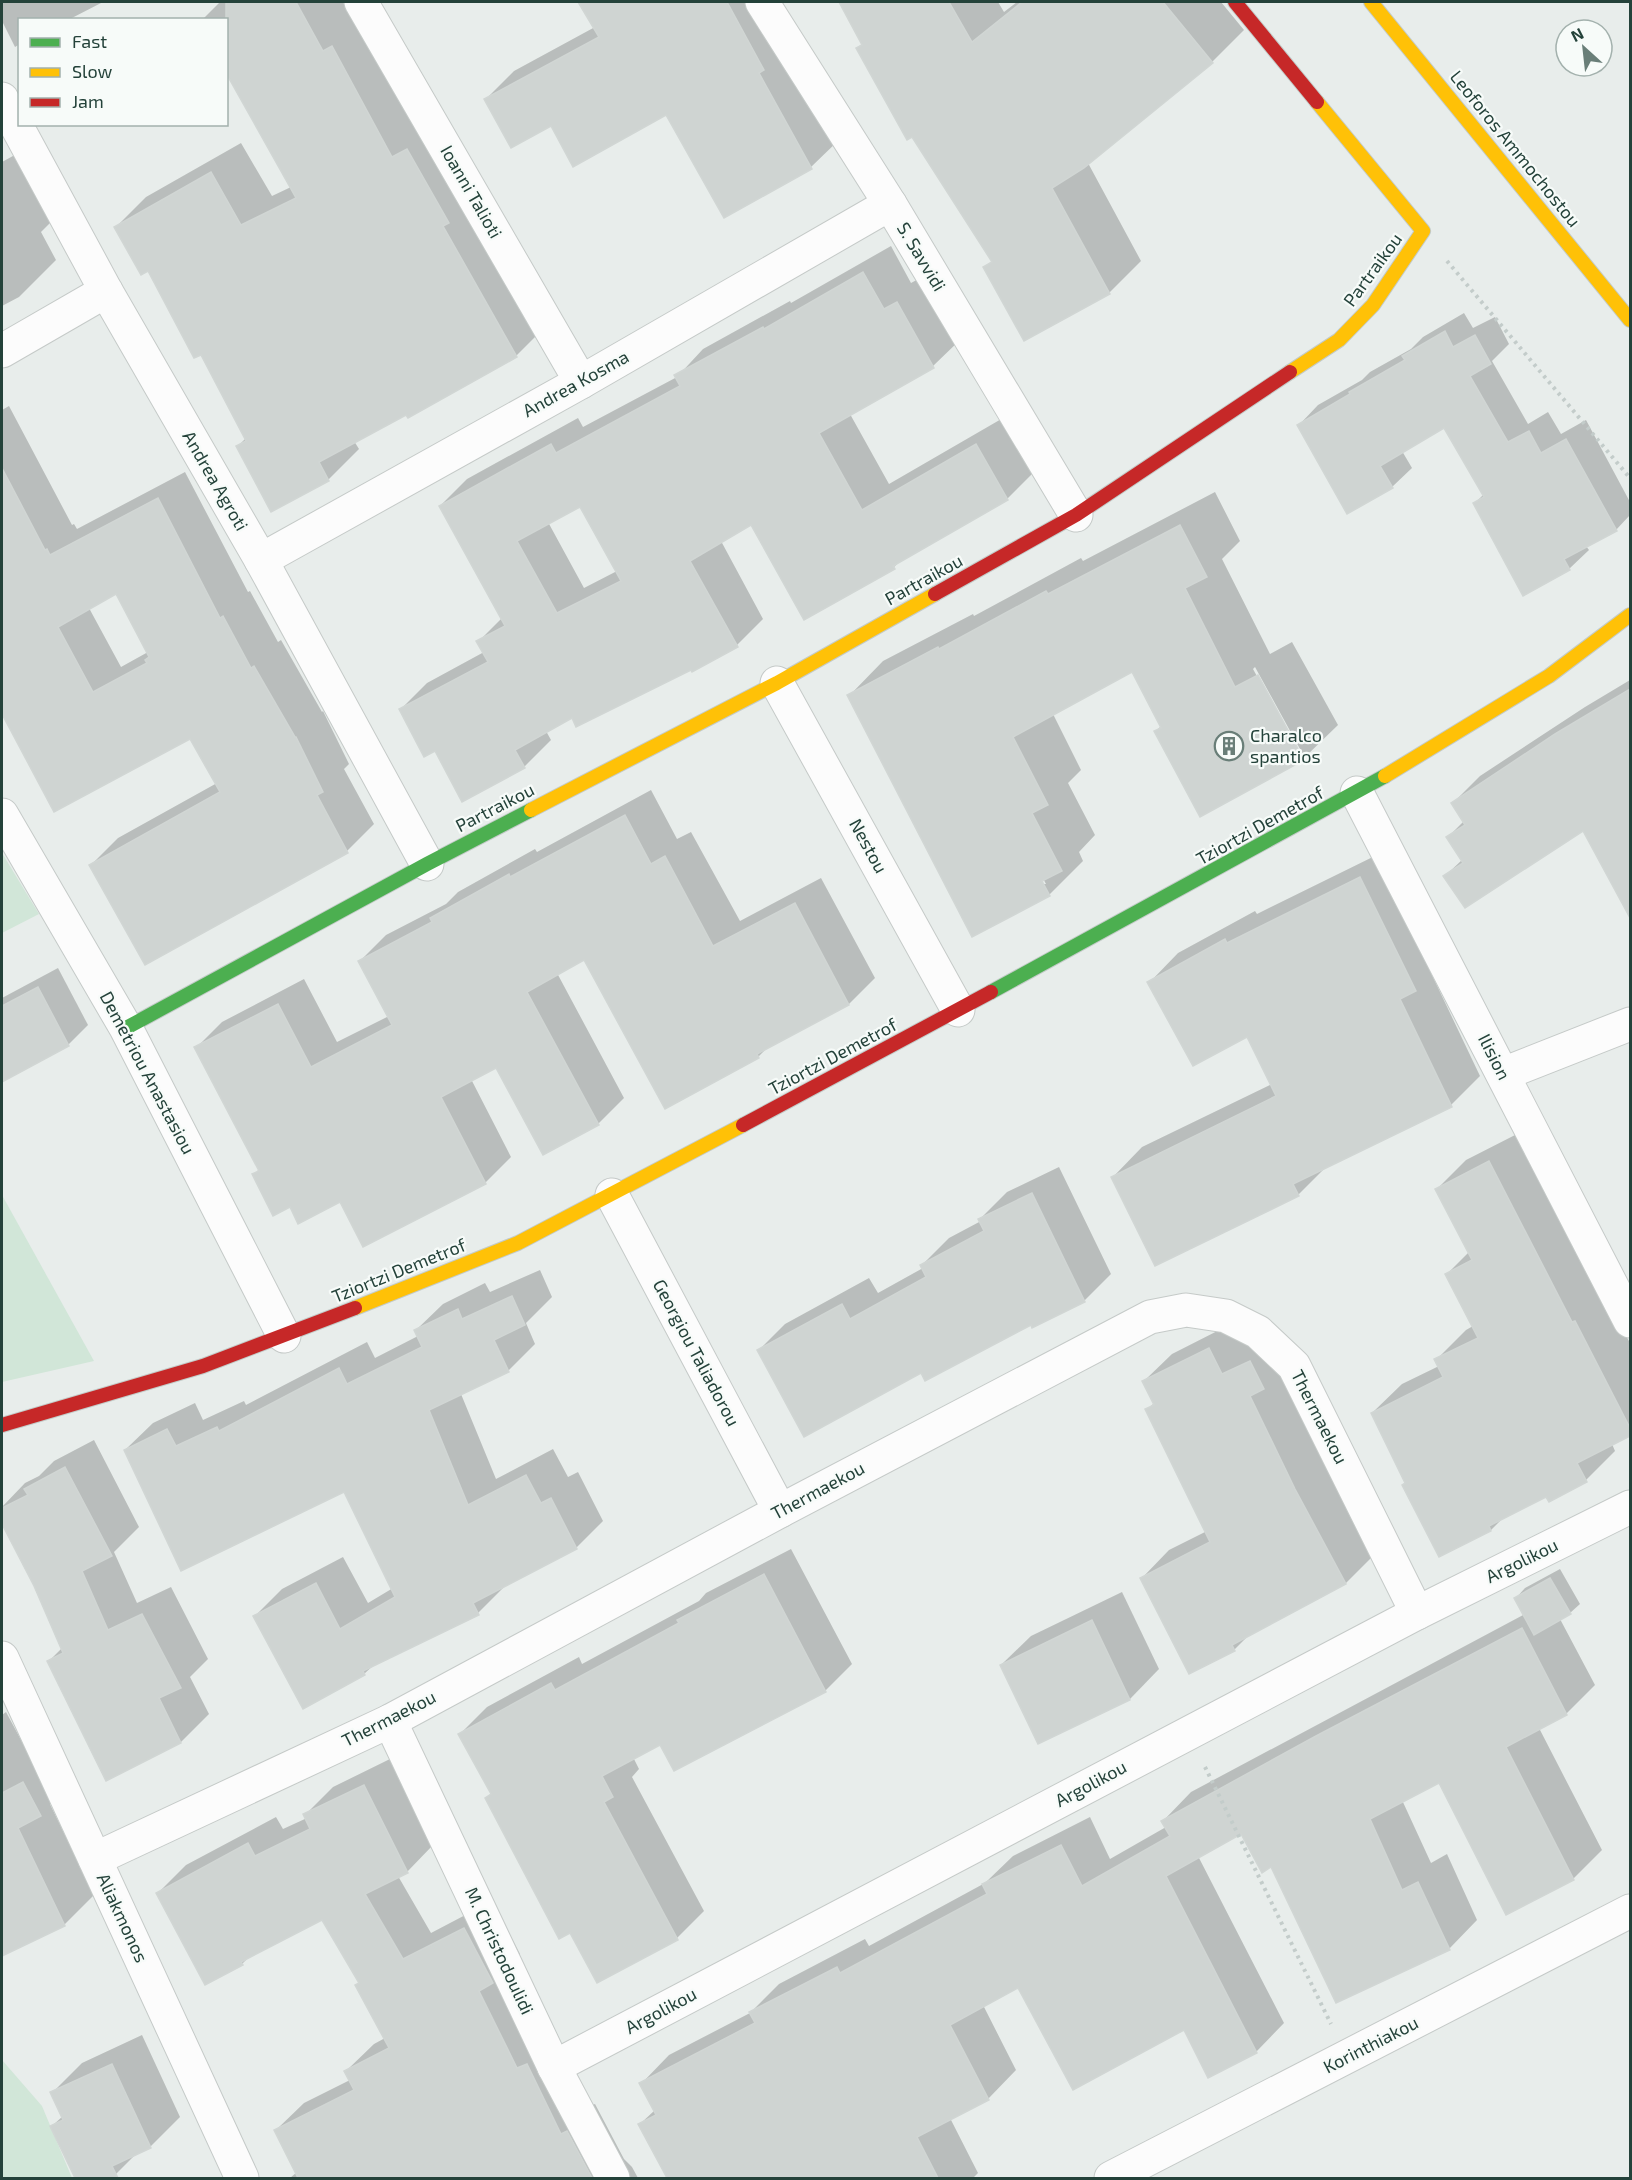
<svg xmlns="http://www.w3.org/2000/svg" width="1632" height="2180" font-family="'Exo 2',sans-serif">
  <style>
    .green { fill: #d1e6d8 }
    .shadow { fill: #0003; fill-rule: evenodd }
    .building { fill: #cfd4d2; stroke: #d1d6d4; stroke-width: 1.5; fill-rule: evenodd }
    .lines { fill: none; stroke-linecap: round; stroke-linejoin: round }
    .street-casing { stroke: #c5cac8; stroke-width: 35 }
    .fast-casing { stroke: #c3cbc8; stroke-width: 16 }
    .slow-casing { stroke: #c3cbc8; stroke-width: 16 }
    .jam-casing { stroke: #c3cbc8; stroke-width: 16 }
    .path { stroke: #c3ccca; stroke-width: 4; stroke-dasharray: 3 4.5; stroke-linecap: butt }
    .street { stroke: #fcfcfc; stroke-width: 33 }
    .fast { stroke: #4caf50; stroke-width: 14 }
    .slow { stroke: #ffc107; stroke-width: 14 }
    .jam { stroke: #c62828; stroke-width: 14 }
    .labels { text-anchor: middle; stroke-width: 4.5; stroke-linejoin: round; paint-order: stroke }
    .street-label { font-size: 18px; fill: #24423a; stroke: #f7fbf9 }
    .poi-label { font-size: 18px; fill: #24423a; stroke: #f7fbf9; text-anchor: start }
  </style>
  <rect width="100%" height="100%" fill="#e8edeb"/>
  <g class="green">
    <path d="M2,853L39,914L2,933Z"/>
    <path d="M2,1195L94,1361L2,1382Z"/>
    <path d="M2,2060L42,2106L72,2178H2Z"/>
  </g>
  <g class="shadow">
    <path d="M2,2H103L68,20H20V44L15,47L2,21Z"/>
    <path d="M220,2H343L354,22L363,17L546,326L516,356L354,441L359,449L328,480L238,446L246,438L201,353L149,269L116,227L146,197L241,143L272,196L291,187L226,20H202Z"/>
    <path d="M580,2H772L840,139L811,167L725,215L667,113L552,124L486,99L514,71L595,27Z"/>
    <path d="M840,2H998L1004,12L1017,2H1221L1244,30L1212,62L1088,163L1141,261L1109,293L985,267L993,260L857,48L863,43Z"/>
    <path d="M22,151L58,215L41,232L56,260L19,297L2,306V162Z"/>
    <path d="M891,246L911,283L924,276L960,340L933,366L850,414L889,484L1003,418L1034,472L1007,499L903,558L894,567L804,618L752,523L721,541L763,619L737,645L692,668L572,716L546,731L551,740L524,767L435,749L400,710L427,683L484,652L478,642L502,618L440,506L467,479L578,418L583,427L677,377L703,349L790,301L791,303ZM581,505L617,571L584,588L548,522Z"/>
    <path d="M1464,313L1473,328L1495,317L1509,344L1492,361L1528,424L1548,412L1561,434L1586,420L1630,502V515L1616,530L1586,546L1589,550L1569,569L1475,503L1484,494L1445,426L1402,451L1412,468L1392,487L1299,425L1318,405L1362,380L1370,372L1411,349L1423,337Z"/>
    <path d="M9,406L72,525L74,524L77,529L185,472L248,592L250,591L278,642L281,640L322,712L323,711L349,764L344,769L374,824L347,851L91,865L118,838L217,783L191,737L55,810L2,711V410ZM117,592L148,652L121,667L89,608Z"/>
    <path d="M1215,492L1240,541L1222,559L1270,654L1292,642L1338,725L1303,759L1156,731L1161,726L1132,670L1053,714L1081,770L1068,783L1095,835L1079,852L1083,861L1049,895L849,696L883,661L973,614L974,616L1081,558L1083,561ZM1255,667L1300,749H1297L1253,669ZM1040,873L1046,884H1042Z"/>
    <path d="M1630,680V915L1584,829L1445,876L1463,859L1448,837L1464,821L1453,803L1480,776L1585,707Z"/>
    <path d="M651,790L677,839L691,832L740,921L821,878L875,978L849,1004L769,1046L758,1057L584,958L557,973L624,1098L598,1124L496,1065L471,1079L511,1157L485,1183L290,1205L254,1175L259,1169L196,1048L222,1022L304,979L337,1042L389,1016L360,961L386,935L446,904L458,892L535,849L537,852Z"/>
    <path d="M1389,849L1444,960L1431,973L1480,1076L1451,1105L1327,1166L1298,1195L1113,1177L1142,1147L1272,1084L1248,1035L1149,983L1178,953L1255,911L1257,914Z"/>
    <path d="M58,968L88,1025L68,1045L2,1081V998Z"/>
    <path d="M1519,1133L1630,1343V1434L1612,1444L1615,1451L1586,1480L1547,1495L1504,1517L1491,1530L1439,1555L1372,1413L1402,1384L1439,1366L1436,1360L1466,1330L1473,1326L1447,1274L1469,1252L1437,1189L1466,1160Z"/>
    <path d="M1059,1167L1111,1274L1084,1301L921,1371L758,1351L785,1324L869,1278L878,1293L923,1268L922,1265L949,1238L981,1221L980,1219L1007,1192Z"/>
    <path d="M540,1270L552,1297L526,1323L535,1344L508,1371L461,1394L496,1479L553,1449L568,1477L578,1472L603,1521L576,1548L505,1586L478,1613L376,1663L364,1674L255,1616L282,1589L343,1557L368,1603L393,1588L345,1490L125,1450L153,1423L195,1403L203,1420L244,1401L246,1405L367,1342L375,1358L418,1336L415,1331L443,1304L485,1283L490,1292Z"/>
    <path d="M1237,1321L1279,1372L1323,1462L1373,1556L1346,1583L1251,1633L1234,1650L1142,1578L1169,1550L1207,1531L1147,1410L1154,1403L1144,1381L1172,1354Z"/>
    <path d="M94,1440L139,1527L114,1552L137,1603L171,1587L208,1659L190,1677L209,1714L181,1742L49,1661L63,1647L35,1586L2,1520V1507L25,1483L39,1476L54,1461Z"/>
    <path d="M791,1549L852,1664L825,1691L661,1742L634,1759L639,1769L632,1777L704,1911L677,1938L571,1930L486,1798L492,1793L460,1734L487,1707L579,1657L582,1664L699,1601L706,1593Z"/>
    <path d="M1560,1569L1580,1604L1570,1613L1560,1619L1595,1685L1566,1714L1539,1728L1602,1850L1573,1879L1439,1781L1402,1800L1431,1863L1447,1854L1477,1920L1449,1949L1272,1865L1241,1832L1198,1856L1284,2023L1256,2052L1184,2028L1019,1986L983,2005L1016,2070L988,2099L950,2118L978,2173L973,2178H668L640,2124L655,2110L641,2084L669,2055L750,2013L779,1984L865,1939L869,1946L985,1883L1013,1856L1090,1817L1110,1859L1166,1827L1163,1821L1191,1792L1525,1614L1516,1598L1525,1588Z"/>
    <path d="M1122,1592L1159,1669L1130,1699L1039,1742L1001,1665L1031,1636Z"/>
    <path d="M6,1712L34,1764L70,1785L50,1804L94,1895L64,1925L2,1955V1715Z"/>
    <path d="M392,1758L434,1844L407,1872L398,1876L431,1933L492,1901L520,1954L508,1966L588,2107L595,2104L624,2159L632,2167L638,2178H453L445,2163L413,2178H290L297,2172L276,2130L304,2103L350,2080L346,2071L374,2044L385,2038L360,1982L323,1918L250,1956L242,1964L158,1893L186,1865L276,1817L283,1829L307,1818L305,1815L333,1787Z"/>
    <path d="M142,2035L180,2117L150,2147L137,2153L116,2174L105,2178H76L52,2126L63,2116L52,2093L82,2063Z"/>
  </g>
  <g class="building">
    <path d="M226,2H296L323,51L332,46L392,157L407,149L449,223L443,226L517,357L408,418L406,415L319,462L329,481L271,512L236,446L246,441L201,355L194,358L148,271L141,275L114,227L211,172L241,225L296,198L226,73Z"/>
    <path d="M578,2H727L764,70L759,73L812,169L724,218L666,115L573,167L551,126L511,148L484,99L599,37Z"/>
    <path d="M839,2H949L972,42L1022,2H1163L1213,63L1084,168L1052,188L1110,294L1024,341L983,267L992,262L912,137L907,140L856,48L862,45Z"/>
    <path d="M863,272L884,309L897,302L934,368L819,433L862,510L976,444L1008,500L893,566L895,569L804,620L751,525L690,561L738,647L692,672L691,670L576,727L572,718L515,750L525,768L462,802L435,751L424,757L399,709L488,662L476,641L505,626L439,506L551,444L556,453L680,386L674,375L763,327L764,329ZM580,507L621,581L557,613L517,541Z"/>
    <path d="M1445,331L1453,347L1475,335L1491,364L1470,376L1508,442L1529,431L1541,453L1566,439L1617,531L1564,559L1570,570L1523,596L1473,503L1484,497L1444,428L1380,466L1393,488L1347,514L1297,425L1350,394L1349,392L1405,360L1402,356Z"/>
    <path d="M2,468L45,550L47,549L50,555L158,498L220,618L223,616L251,668L254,666L295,737H296L323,792L317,795L348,853L145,965L89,865L220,792L190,739L54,812L2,714ZM116,594L149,657L145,660L147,663L93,692L58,627Z"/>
    <path d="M1180,525L1207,577L1185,588L1235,687L1258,675L1304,760L1200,817L1154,731L1161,728L1132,672L1013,737L1048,805L1032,813L1062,871L1042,881L1050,896L972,937L847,695L938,647L939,649L1046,591L1048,594Z"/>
    <path d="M1630,689V918L1583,831L1465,908L1443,876L1463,863L1446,837L1465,825L1451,803L1555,734Z"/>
    <path d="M625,815L651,864L665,856L713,946L795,903L849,1005L757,1054L759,1058L665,1109L584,960L527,992L599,1125L543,1155L496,1068L441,1097L486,1184L363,1247L340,1202L298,1224L290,1207L273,1216L252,1174L259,1171L194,1047L278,1004L311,1067L392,1025L358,961L432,922L430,918L509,874L510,877Z"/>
    <path d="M1360,877L1416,991L1400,999L1452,1107L1293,1184L1299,1196L1155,1266L1111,1177L1276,1096L1247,1037L1193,1066L1147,982L1225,939L1227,943Z"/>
    <path d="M38,987L69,1046L2,1082V1006Z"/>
    <path d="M1489,1161L1572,1322L1575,1321L1630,1428V1436L1577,1463L1587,1482L1549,1502L1546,1497L1489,1526L1491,1531L1439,1557L1402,1485L1405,1483L1371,1413L1443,1377L1434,1359L1478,1338L1445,1274L1472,1260L1435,1189Z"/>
    <path d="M1032,1193L1085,1302L1032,1328L1031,1325L925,1381L921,1373L804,1437L757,1350L842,1304L850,1319L926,1277L920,1265L984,1231L978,1219Z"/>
    <path d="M512,1296L525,1325L494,1340L509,1372L429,1410L468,1505L526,1475L541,1503L551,1498L577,1549L473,1603L479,1615L363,1671L365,1675L303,1709L253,1616L316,1583L340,1629L395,1597L344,1492L181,1571L124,1450L167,1429L176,1446L217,1427L219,1431L339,1368L347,1384L422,1347L414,1330L458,1309L462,1319Z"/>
    <path d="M1209,1348L1222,1374L1250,1361L1264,1389L1250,1396L1295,1489L1346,1584L1232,1645L1235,1651L1189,1674L1140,1578L1210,1542L1145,1409L1154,1405L1142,1381Z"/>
    <path d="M65,1467L112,1556L82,1571L108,1630L142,1614L181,1688L159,1698L181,1743L106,1781L47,1661L63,1653L34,1586L2,1524V1508L28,1495L24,1489Z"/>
    <path d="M764,1574L826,1692L674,1771L660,1745L602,1776L613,1797L604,1802L678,1940L597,1983L570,1933L559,1939L485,1798L491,1794L458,1734L551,1683L555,1690L679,1623L677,1620Z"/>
    <path d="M1550,1578L1571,1614L1534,1635L1514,1598Z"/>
    <path d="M1092,1620L1130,1700L1038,1744L1000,1665Z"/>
    <path d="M1522,1628L1567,1715L1506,1747L1574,1880L1506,1915L1439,1783L1370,1819L1402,1890L1418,1882L1450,1950L1336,2003L1271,1867L1262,1873L1241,1834L1166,1876L1257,2053L1208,2078L1184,2030L1073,2090L1018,1988L950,2025L989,2100L917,2137L938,2178H667L638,2124L656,2115L639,2083L755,2023L749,2012L837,1967L840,1973L987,1894L982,1884L1061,1845L1082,1886L1170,1836L1161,1821L1316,1736Z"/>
    <path d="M23,1782L41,1816L18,1828L65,1926L2,1956V1793Z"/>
    <path d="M364,1785L408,1873L365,1894L403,1959L464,1928L493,1983L479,1991L517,2068L527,2064L561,2134L567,2131L592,2178H298L274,2130L354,2090L344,2071L389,2048L355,1985L359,1983L322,1920L241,1962L243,1965L205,1985L156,1893L248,1843L255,1856L310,1829L303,1814Z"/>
    <path d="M112,2064L151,2148L112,2166L118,2178H75L50,2126L63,2120L50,2092Z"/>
  </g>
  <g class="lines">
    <g class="street-casing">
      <g id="street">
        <path d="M361,2L581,382"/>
        <path d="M762,2L890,204L1076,515"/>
        <path d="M2,99L106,291L261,560L427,864"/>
        <path d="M2,351L106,291"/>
        <path d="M261,560L581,382L890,204"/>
        <path d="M777,683L958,1010"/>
        <path d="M1357,793L1630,1321"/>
        <path d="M2,815L126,1028L284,1336"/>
        <path d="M1503,1074L1630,1024"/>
        <path d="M612,1195L780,1511"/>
        <path d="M2,1658L242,2178"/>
        <path d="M390,1721L554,2067L613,2178"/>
        <path d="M95,1859L390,1721L780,1511L1150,1317L1186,1310L1226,1316L1258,1332L1294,1366L1417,1613"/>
        <path d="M554,2067L1417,1613L1630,1507"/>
        <path d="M1111,2178L1630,1911"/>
      </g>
    </g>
    <g class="fast-casing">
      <g id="fast">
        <path d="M991,992L1385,776"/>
        <path d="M126,1028L427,864L531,810"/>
      </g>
    </g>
    <g class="slow-casing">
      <g id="slow">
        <path d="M1371,2L1630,320"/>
        <path d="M1290,372L1339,340L1373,305L1423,231L1317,102"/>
        <path d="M1385,776L1549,676L1630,615"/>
        <path d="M531,810L777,683L935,594"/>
        <path d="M355,1308L518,1243L743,1125"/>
      </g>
    </g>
    <g class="jam-casing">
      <g id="jam">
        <path d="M1235,2L1317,102"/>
        <path d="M935,594L1076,515L1290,372"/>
        <path d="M743,1125L991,992"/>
        <path d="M2,1425L203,1366L355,1308"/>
      </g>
    </g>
    <g class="path">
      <path d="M1447,261L1630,478"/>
      <path d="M1205,1767L1331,2024"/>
    </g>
    <use href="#street" class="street"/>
    <use href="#fast" class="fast"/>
    <use href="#slow" class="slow"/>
    <use href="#jam" class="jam"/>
  </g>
  <defs>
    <g id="building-ring" transform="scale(1.5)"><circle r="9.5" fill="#f7fbf9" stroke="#697e78" stroke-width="1.5"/><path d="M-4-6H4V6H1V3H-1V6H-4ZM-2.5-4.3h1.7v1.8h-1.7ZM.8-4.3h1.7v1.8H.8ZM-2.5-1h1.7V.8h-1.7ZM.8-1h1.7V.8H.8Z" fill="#697e78"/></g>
  </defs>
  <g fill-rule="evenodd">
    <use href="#building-ring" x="1229" y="746"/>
  </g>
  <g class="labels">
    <g class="street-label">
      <text transform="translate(1515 149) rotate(51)" y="6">Leoforos Ammochostou</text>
      <text transform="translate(471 192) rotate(60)" y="6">Ioanni Talioti</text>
      <text transform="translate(921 257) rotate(59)" y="6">S. Savvidi</text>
      <text transform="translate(1373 270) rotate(-54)" y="6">Partraikou</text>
      <text transform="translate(576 384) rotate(-29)" y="6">Andrea Kosma</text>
      <text transform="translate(215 481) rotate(60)" y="6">Andrea Agroti</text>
      <text transform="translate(924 580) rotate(-29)" y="6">Partraikou</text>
      <text transform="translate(495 808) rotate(-27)" y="6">Partraikou</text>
      <text transform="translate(1260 826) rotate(-29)" y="6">Tziortzi Demetrof</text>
      <text transform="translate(868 846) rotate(61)" y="6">Nestou</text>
      <text transform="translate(833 1057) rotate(-28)" y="6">Tziortzi Demetrof</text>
      <text transform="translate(1494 1057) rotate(63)" y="6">Ilision</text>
      <text transform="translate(147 1073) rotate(62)" y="6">Demetriou Anastasiou</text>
      <text transform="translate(399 1271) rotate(-22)" y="6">Tziortzi Demetrof</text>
      <text transform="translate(696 1353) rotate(62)" y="6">Georgiou Taliadorou</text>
      <text transform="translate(1319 1417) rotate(63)" y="6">Thermaekou</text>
      <text transform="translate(818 1491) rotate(-28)" y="6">Thermaekou</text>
      <text transform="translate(1522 1561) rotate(-26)" y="6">Argolikou</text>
      <text transform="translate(389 1719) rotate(-27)" y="6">Thermaekou</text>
      <text transform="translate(1091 1784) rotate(-28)" y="6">Argolikou</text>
      <text transform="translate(122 1918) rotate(65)" y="6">Aliakmonos</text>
      <text transform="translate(499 1951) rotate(65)" y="6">M. Christodoulidi</text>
      <text transform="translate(661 2011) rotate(-28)" y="6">Argolikou</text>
      <text transform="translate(1371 2045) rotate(-27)" y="6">Korinthiakou</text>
    </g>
    <g class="poi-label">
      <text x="1250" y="742">Charalco<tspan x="1250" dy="21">spantios</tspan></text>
    </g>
  </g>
  <rect width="1632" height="2180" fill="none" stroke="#24423a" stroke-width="6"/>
  <rect x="18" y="18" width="210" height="108" fill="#f7fbf9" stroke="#a3b1ad" stroke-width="1.5"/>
  <rect x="30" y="38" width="30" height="9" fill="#4caf50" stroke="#a3b1ad" stroke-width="1.5"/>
  <text x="72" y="48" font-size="18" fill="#24423a">Fast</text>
  <rect x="30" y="68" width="30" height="9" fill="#ffc107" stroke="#a3b1ad" stroke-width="1.5"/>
  <text x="72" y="78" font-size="18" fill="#24423a">Slow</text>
  <rect x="30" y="98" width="30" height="9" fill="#c62828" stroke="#a3b1ad" stroke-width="1.5"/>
  <text x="72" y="108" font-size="18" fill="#24423a">Jam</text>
  <g transform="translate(1584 48) rotate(333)"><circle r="28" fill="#f7fbf9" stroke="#a3b1ad" stroke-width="1.5"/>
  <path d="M0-4.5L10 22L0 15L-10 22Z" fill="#697e78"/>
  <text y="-9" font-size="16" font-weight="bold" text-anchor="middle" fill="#24423a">N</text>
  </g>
</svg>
